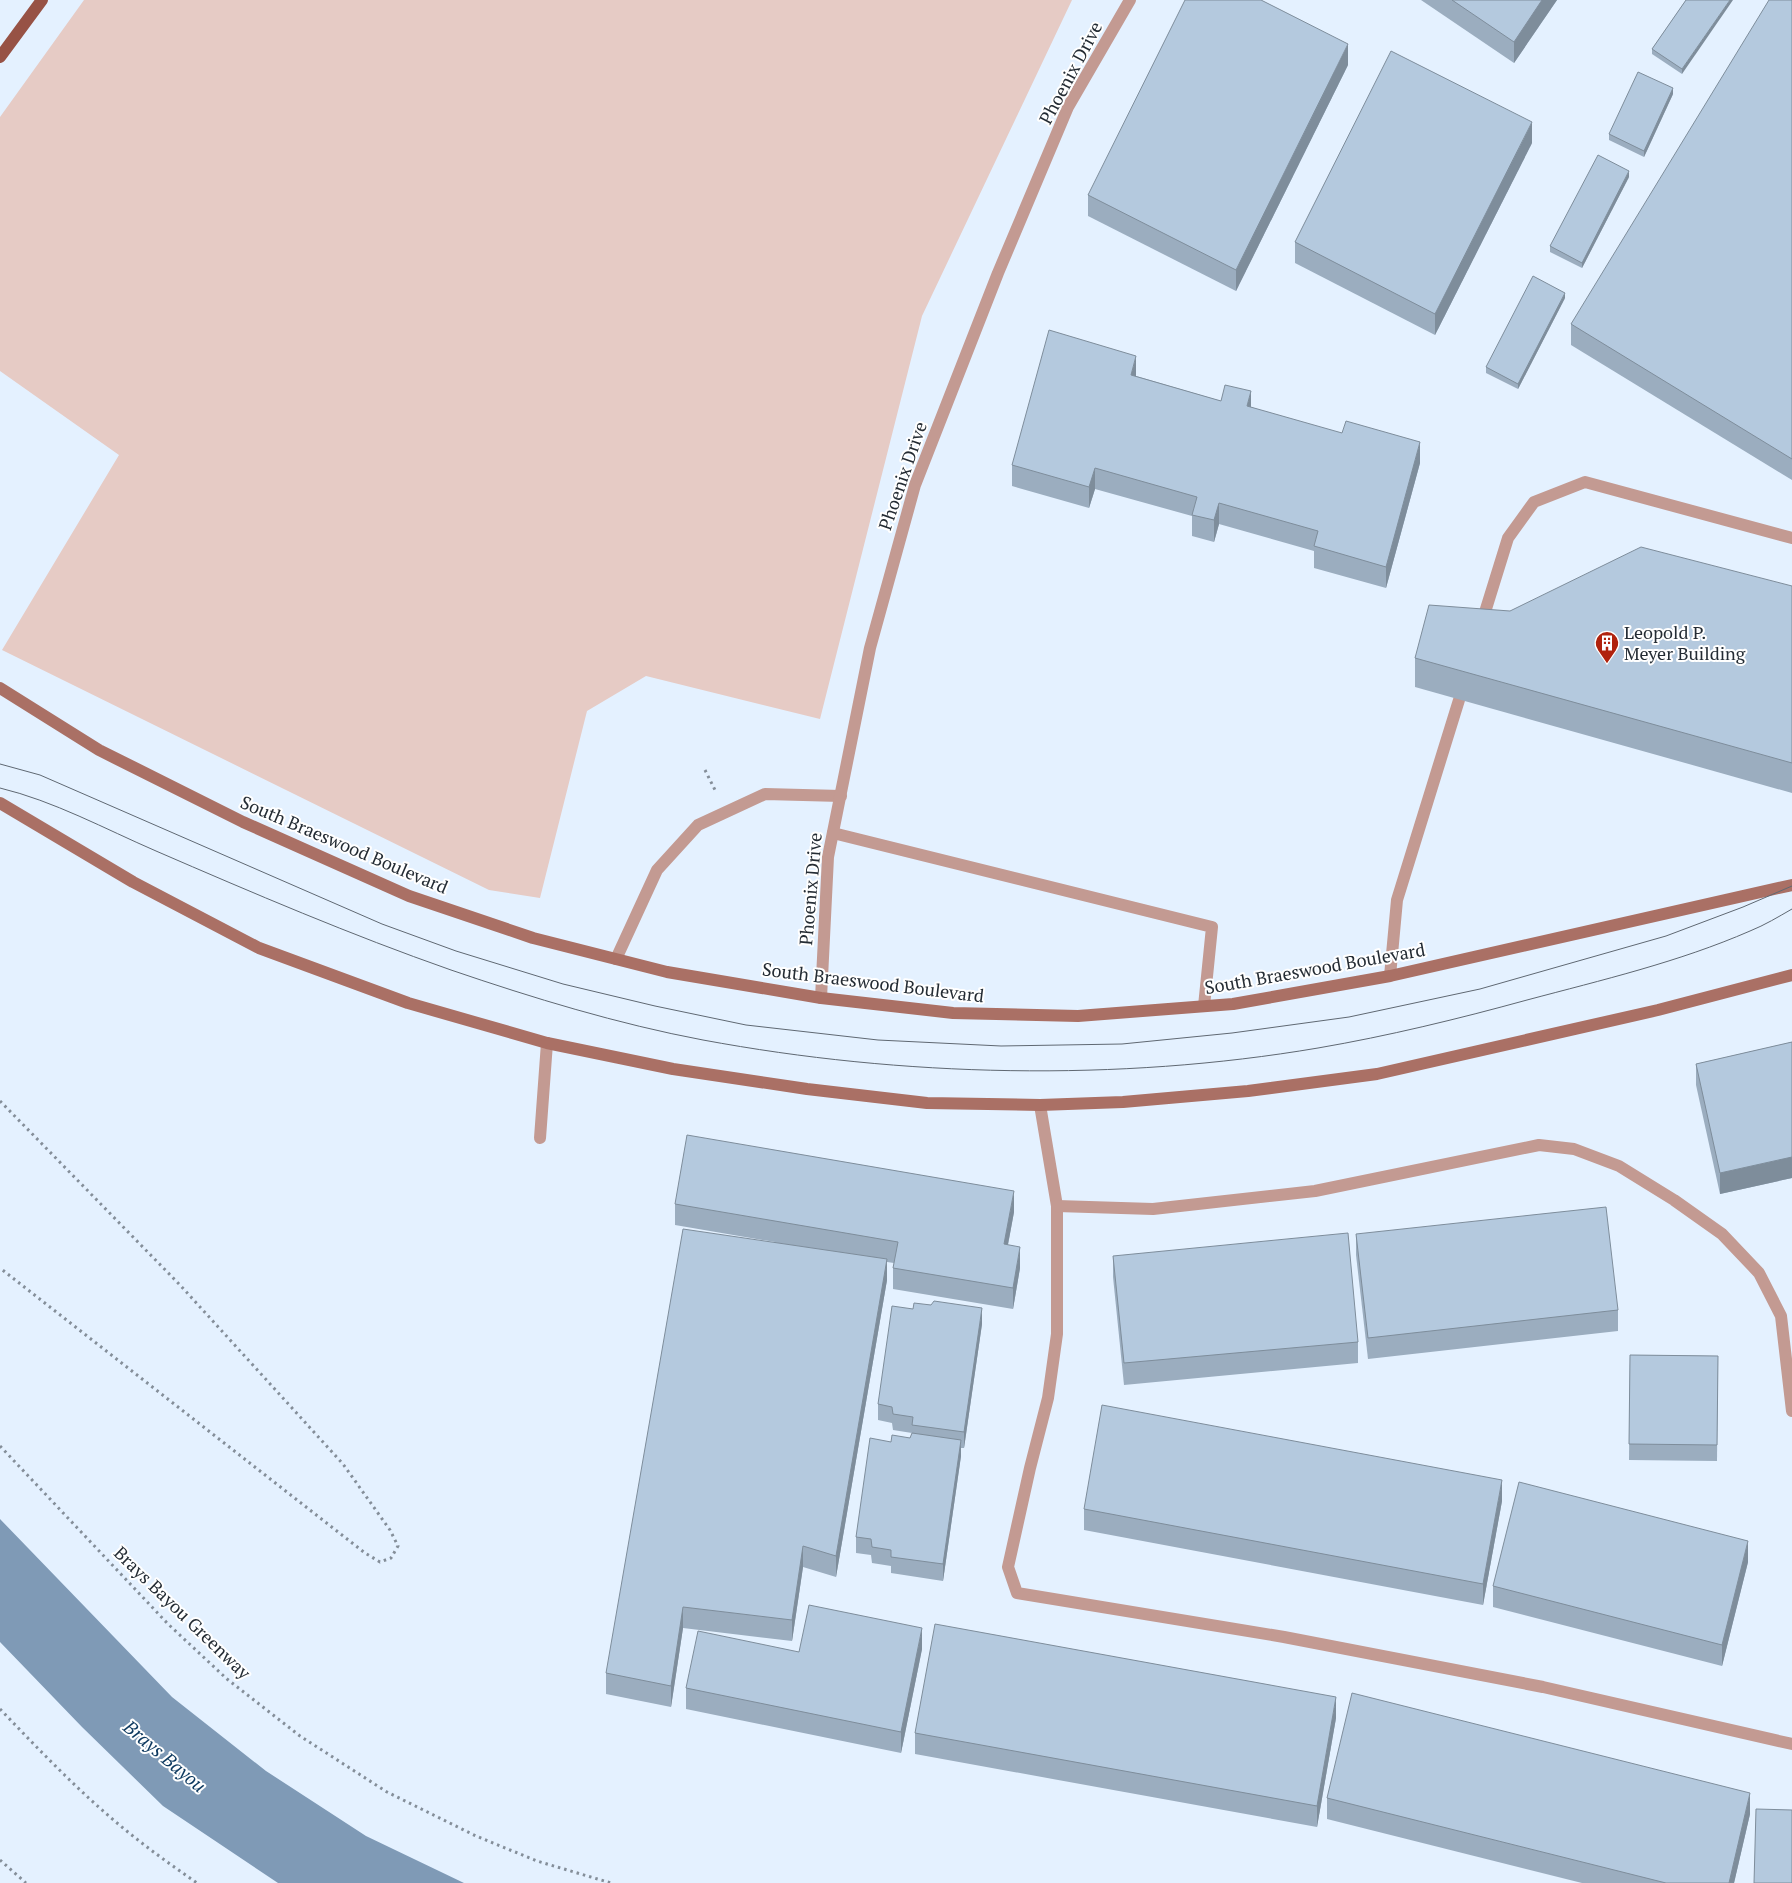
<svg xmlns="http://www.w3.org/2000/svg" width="1792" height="1883" font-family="'PT Serif',serif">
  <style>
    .green { fill: #e6cbc5 }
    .water { fill: #7f9ab6 }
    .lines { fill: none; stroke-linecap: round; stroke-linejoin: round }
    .path { stroke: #848e99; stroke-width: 3; stroke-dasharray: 2.5 4; stroke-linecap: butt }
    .lane { stroke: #c39a92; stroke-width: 12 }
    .street { stroke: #c39a92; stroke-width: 12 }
    .secondary { stroke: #aa7065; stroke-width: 12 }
    .primary { stroke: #975245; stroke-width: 12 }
    .tram { stroke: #5f6872; stroke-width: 1 }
    .wall { fill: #9badbf }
    .shaded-wall { fill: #7e8d9b }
    .building { fill: #b4c9de; stroke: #7e8d9b }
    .labels { text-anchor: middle; stroke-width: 4; stroke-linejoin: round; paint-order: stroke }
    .street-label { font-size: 18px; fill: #242c34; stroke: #fff }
    .poi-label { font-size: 18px; fill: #242c34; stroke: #fff; text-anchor: start }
    .water-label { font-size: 19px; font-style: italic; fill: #0d395f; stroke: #fff }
  </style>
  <rect width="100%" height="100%" fill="#e4f1ff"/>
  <path class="green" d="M84,0H1072L922,316L820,719L646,676L587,711L540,898L489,890L2,650L119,455L0,371V117Z"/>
  <path class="water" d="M0,1519L172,1697L266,1771L366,1836L464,1883H278L163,1806L82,1727L0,1642Z"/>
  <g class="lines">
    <g class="path">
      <path d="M705,770L715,790"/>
      <path d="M0,1101L180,1285L343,1464L390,1530L398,1546L391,1558L380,1562L365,1553L0,1268"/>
      <path d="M0,1446L168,1624L227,1679L300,1736L387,1792L476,1836L537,1861L611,1883"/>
      <path d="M0,1709C44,1755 88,1801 138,1840C157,1855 177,1869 197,1883"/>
      <path d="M0,1860L26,1883"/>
    </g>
    <g class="lane">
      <path d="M1481,625L1508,538L1534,502L1585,482L1792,538"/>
      <path d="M833,833L1212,927L1204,1006"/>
      <path d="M616,959L657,870L698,825L765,794L841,796"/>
      <path d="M1390,976L1397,900L1459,700"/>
      <path d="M1040,1105L1057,1206V1334L1048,1398L1030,1468L1008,1567L1017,1593L1284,1637L1543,1687L1792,1744"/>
      <path d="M540,1138L547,1043"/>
      <path d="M1057,1206L1153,1209L1315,1191L1539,1145L1574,1149L1619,1166L1674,1200L1722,1234L1759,1273L1781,1316L1792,1411"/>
    </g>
    <path class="street" d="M821,998L828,857L870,648L915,485L998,273L1068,107L1130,0"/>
    <g class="secondary">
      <path d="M0,688L99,750L243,822L409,896L533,938L667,972L821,998L953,1013L1078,1016L1233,1004L1390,976L1792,885"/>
      <path d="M0,803L133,882L259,948L408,1003L547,1043L673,1069L807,1089L927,1103L1040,1105L1123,1102L1248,1091L1377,1074L1658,1010L1792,975"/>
    </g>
    <path class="primary" d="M0,57L42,0"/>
    <g class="tram">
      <path d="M0,764L40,775L382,924L456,951L563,984L655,1006L746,1025L878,1040L1001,1046L1122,1044L1232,1033L1349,1017L1480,989L1666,936L1743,907L1792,886"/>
      <path d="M0,788C54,801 105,829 156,851C253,893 351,935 451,970C533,998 618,1024 703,1040C902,1077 1118,1082 1318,1048C1388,1036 1458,1019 1527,1000C1602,980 1679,962 1750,931C1765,925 1778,917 1792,909"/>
    </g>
  </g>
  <g class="wall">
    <path d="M1421,0H1557L1514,63Z"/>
    <path d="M1686,0L1682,74L1652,54V49Z"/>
    <path d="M1792,0V480L1571,345V324Z"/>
    <path d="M1348,65L1236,291L1088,216V195Z"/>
    <path d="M1673,94L1644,157L1609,140V134Z"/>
    <path d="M1532,143L1435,335L1295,263V242Z"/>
    <path d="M1629,177L1582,268L1550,252V246Z"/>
    <path d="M1565,298L1518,389L1486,373V367Z"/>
    <path d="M1136,376L1221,401L1251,407L1420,463L1386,588L1314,568V551L1219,524L1214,542L1192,536V516L1095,489L1089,508L1012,486V465Z"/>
    <path d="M1792,586V793L1415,687V658L1510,611Z"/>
    <path d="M1792,1042V1178L1720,1194L1696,1085V1064Z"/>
    <path d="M675,1204L1014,1212L1008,1245L1020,1268L1013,1309L893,1289V1268L894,1263L887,1262V1280L836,1577L803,1567L792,1641L683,1628L671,1707L606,1694V1673L775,1242L675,1225Z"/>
    <path d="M1356,1234L1618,1310V1331L1368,1359L1356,1255Z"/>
    <path d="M1113,1256L1358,1342V1363L1124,1385L1113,1277Z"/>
    <path d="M982,1324L964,1448H961V1456L943,1581L891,1573V1566L872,1563L871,1555L856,1553V1537L891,1442L910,1438L912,1435V1433L893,1430L892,1423L878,1420V1404Z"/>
    <path d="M1630,1355L1718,1356L1717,1461L1629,1460Z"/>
    <path d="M1502,1501L1483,1605L1084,1530V1509Z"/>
    <path d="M1748,1562L1722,1666L1493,1607V1586Z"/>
    <path d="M922,1649L901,1753L686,1709V1688L799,1652Z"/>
    <path d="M1336,1718L1317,1827L915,1754V1733Z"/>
    <path d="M1327,1798L1750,1814L1734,1883H1582L1327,1819Z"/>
  </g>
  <g class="shaded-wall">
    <path d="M1542,0H1557L1514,63V42Z"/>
    <path d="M1730,0H1733L1682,74V69Z"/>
    <path d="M1348,44V65L1236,291V270Z"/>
    <path d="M1673,88V94L1644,157V151Z"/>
    <path d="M1532,122V143L1435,335V314Z"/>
    <path d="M1629,171V177L1582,268V263Z"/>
    <path d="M1565,293V298L1518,389V384Z"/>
    <path d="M1136,356V377L1131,375Z"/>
    <path d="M1251,391V412L1247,406Z"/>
    <path d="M1420,442V463L1386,588V567Z"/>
    <path d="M1095,468V489L1089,508V487Z"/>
    <path d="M1219,503V524L1214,542V520Z"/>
    <path d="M1792,1157V1178L1720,1194V1173Z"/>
    <path d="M1014,1191V1212L1004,1265V1244Z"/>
    <path d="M1020,1247V1268L1013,1309V1288Z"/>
    <path d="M887,1259V1280L836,1577V1556Z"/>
    <path d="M982,1308V1324L964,1448V1432Z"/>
    <path d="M961,1440V1456L943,1581V1564Z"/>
    <path d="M1502,1480V1501L1483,1605V1584Z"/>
    <path d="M1748,1541V1562L1722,1666V1645Z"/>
    <path d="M803,1546V1567L792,1641V1620Z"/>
    <path d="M683,1607V1628L671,1707V1686Z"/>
    <path d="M922,1628V1649L901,1753V1732Z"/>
    <path d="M1336,1697V1718L1317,1827V1806Z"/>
    <path d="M1750,1793V1814L1734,1883H1729Z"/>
  </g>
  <g class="building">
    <path d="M1185,0H1261L1348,44L1236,270L1088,195Z"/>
    <path d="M1452,0H1542L1514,42Z"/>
    <path d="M1686,0H1730L1682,69L1652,49Z"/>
    <path d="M1769,0H1792V459L1571,324Z"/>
    <path d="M1391,51L1532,122L1435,314L1295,242Z"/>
    <path d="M1638,72L1673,88L1644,151L1609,134Z"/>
    <path d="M1598,155L1629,171L1582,263L1550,246Z"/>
    <path d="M1533,276L1565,293L1518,384L1486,367Z"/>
    <path d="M1049,330L1136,356L1131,375L1221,401L1225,385L1251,391L1247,406L1342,433L1346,421L1420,442L1386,567L1314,546L1318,531L1219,503L1214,520L1192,515L1197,497L1095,468L1089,487L1012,465Z"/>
    <path d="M1641,547L1792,586V763L1415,658L1429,605L1510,611Z"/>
    <path d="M1792,1042V1157L1720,1173L1696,1064Z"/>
    <path d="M687,1135L1014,1191L1004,1244L1020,1247L1013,1288L893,1268L898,1242L675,1204Z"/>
    <path d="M1606,1207L1618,1310L1368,1338L1356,1234Z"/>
    <path d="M683,1229L887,1259L836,1556L803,1546L792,1620L683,1607L671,1686L606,1673Z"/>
    <path d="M1348,1233L1358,1342L1124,1363L1113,1256Z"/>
    <path d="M934,1301L982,1308L964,1432L912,1425L913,1417L893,1414L892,1407L878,1404L892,1306L913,1309L914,1303L931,1305Z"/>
    <path d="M1630,1355L1718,1356L1717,1445L1629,1444Z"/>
    <path d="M1102,1405L1502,1480L1483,1584L1084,1509Z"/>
    <path d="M912,1433L961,1440L943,1564L891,1557V1550L872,1547L871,1539L856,1537L870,1438L891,1442L892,1435L910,1438Z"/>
    <path d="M1519,1482L1748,1541L1722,1645L1493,1586Z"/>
    <path d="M809,1605L922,1628L901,1732L686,1688L698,1631L799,1652Z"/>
    <path d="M935,1624L1336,1697L1317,1806L915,1733Z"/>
    <path d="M1352,1693L1750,1793L1729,1883H1666L1327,1798Z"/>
    <path d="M1756,1809L1792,1810V1883H1754Z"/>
  </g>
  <defs>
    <g id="building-pin" transform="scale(1.25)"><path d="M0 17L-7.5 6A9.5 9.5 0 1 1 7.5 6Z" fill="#b0220d" stroke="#fff"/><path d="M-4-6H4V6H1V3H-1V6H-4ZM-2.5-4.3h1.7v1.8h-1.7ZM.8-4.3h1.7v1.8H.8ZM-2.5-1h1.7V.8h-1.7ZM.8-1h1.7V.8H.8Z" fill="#fff"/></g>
  </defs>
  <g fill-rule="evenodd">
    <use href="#building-pin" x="1607" y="643"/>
  </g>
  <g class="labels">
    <g class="street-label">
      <text transform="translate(1071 73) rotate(-62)" y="6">Phoenix Drive</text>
      <text transform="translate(903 476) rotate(-71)" y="6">Phoenix Drive</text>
      <text transform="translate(344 845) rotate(23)" y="6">South Braeswood Boulevard</text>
      <text transform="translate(811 889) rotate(-85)" y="6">Phoenix Drive</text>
      <text transform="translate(1315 969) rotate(-10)" y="6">South Braeswood Boulevard</text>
      <text transform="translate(873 983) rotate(7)" y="6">South Braeswood Boulevard</text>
      <text transform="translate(182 1613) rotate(44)" y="6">Brays Bayou Greenway</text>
    </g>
    <g class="poi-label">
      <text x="1624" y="639">Leopold P.<tspan x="1624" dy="21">Meyer Building</tspan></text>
    </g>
    <g class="water-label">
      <text transform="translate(165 1756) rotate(40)" y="7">Brays Bayou</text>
    </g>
  </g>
</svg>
